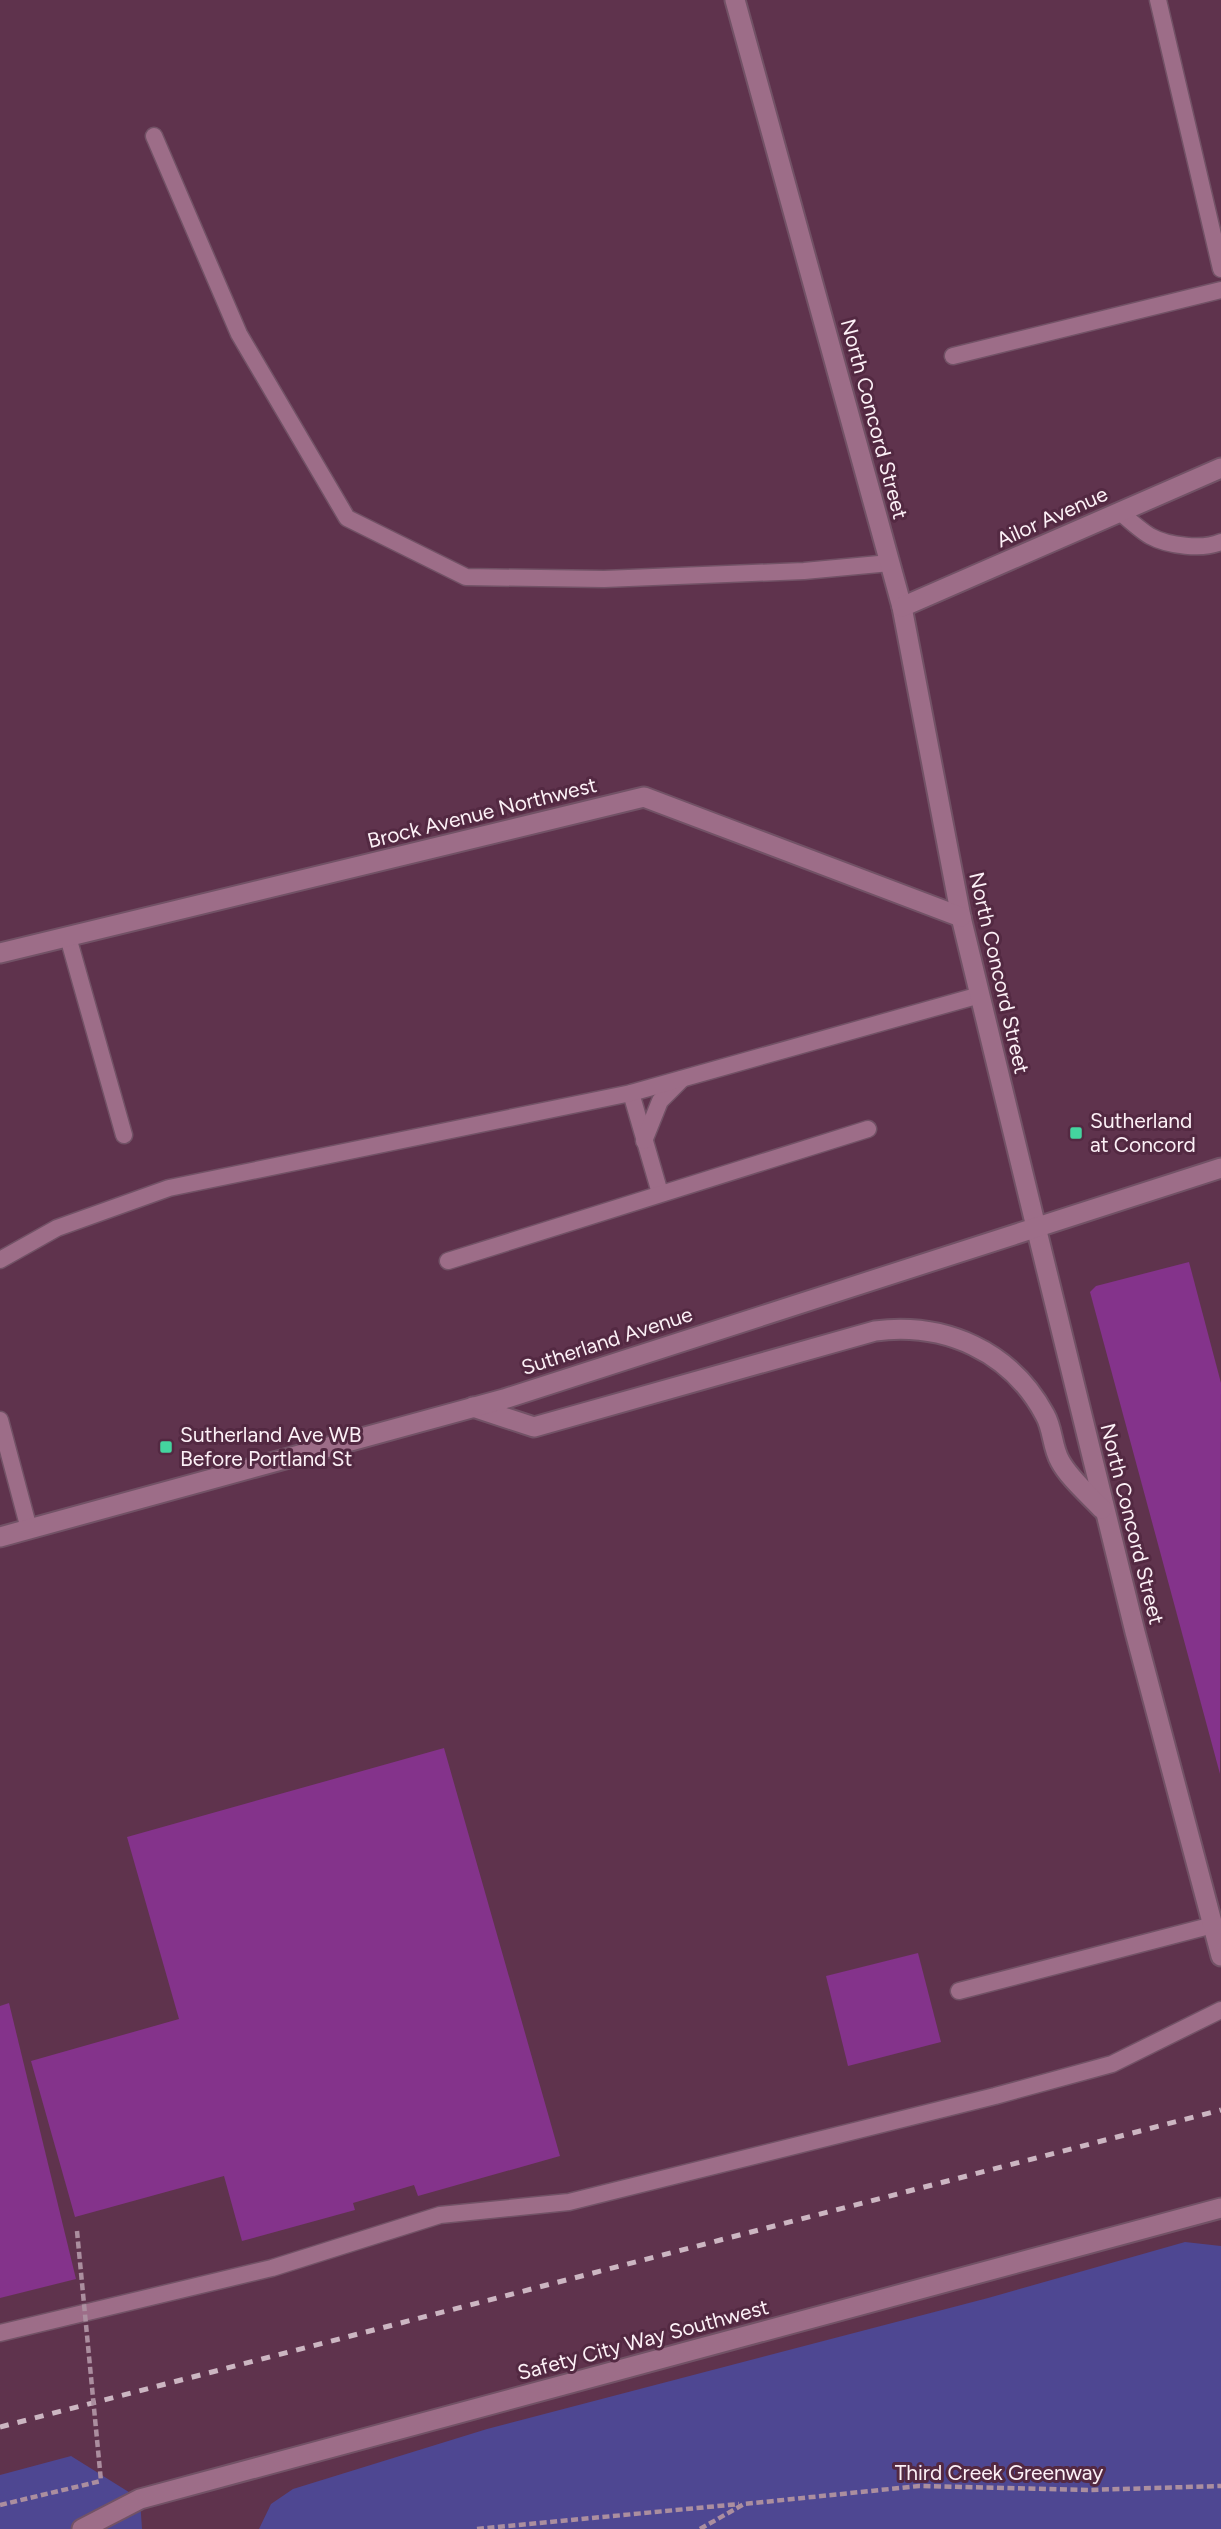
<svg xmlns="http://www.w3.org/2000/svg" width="1221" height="2529" font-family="Figtree,sans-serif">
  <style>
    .green { fill: #4e4792 }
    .building { fill: #84338b }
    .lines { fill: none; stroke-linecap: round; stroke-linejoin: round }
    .service-casing { stroke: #725266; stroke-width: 19 }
    .minor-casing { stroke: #725266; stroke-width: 23 }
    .tertiary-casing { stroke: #725266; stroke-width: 23 }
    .path { stroke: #ab8e9f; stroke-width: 4.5; stroke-dasharray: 7 3.5; stroke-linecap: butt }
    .service { stroke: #9d6d88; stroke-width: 16 }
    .minor { stroke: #9d6d88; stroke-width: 19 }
    .tertiary { stroke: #9d6d88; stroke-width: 19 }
    .rail { stroke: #ccb6c2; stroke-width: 5; stroke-dasharray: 9 9; stroke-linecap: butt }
    .path-bridge { stroke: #ab8e9f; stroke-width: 4.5; stroke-dasharray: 7 3.5; stroke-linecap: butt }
    .poi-dot { fill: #44d49f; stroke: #532942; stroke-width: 2.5 }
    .labels { text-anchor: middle; stroke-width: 6; stroke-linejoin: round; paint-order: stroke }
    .street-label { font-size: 21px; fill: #fcf0f6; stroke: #532942 }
    .poi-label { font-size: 21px; fill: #fcf0f6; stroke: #532942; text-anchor: start }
  </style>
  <rect width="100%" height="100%" fill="#5f334d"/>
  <g class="green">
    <path d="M1185,2242L1221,2246V2529H259L271,2504L293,2489L487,2429L988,2298Z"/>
    <path d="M71,2456L140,2499L142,2529H0V2475Z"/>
  </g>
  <g class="building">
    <path d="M1189,1262L1221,1383L1220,1774L1090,1292L1096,1286Z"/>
    <path d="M444,1748L560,2156L418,2196L414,2185L353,2203L355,2210L242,2241L224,2176L75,2217L31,2061L179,2019L127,1837Z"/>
    <path d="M918,1953L941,2042L848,2066L826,1976Z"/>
    <path d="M9,2003L76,2279L0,2298V2006Z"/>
  </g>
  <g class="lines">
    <g class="service-casing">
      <g id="service">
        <path d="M1158,0L1221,269"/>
        <path d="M154,136L239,334L347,518L466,577L604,579L804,571L890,563"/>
        <path d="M953,356L1221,290"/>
        <path d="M1120,512C1129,520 1140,530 1150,536C1168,546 1203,550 1221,542"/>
        <path d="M68,937L124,1135"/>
        <path d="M631,1093L660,1193"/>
        <path d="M644,1141L660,1101L682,1079"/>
        <path d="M0,1260L57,1228L169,1188L631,1093L980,995"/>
        <path d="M448,1261L868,1129"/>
        <path d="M0,1420L29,1529"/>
        <path d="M959,1991L1213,1925"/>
        <path d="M0,2333L272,2268L440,2215L569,2202L995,2096L1112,2064L1221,2010"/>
      </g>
    </g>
    <g class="minor-casing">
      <g id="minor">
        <path d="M735,0L902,607L961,917L1036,1227"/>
        <path d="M902,607L1221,468"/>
        <path d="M0,953L644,797L961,917"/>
        <path d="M82,2529L140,2499L1221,2208"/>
      </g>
    </g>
    <g class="tertiary-casing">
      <g id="tertiary">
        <path d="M1036,1227L1135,1632L1221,1956"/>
        <path d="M473,1407L534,1427L875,1331C945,1322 1011,1351 1045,1415C1053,1429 1052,1447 1060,1461C1069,1478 1089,1495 1102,1509"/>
        <path d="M0,1537L504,1399L1221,1168"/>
      </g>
    </g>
    <g class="path">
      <path d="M0,2505L101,2481"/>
      <path d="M477,2529L739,2504"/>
      <path d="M700,2529L744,2504L919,2486L1088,2490L1221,2486"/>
    </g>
    <use href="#service" class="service"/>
    <use href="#minor" class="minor"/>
    <use href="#tertiary" class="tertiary"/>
    <path class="rail" d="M0,2427L1221,2110"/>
    <path class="path-bridge" d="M77,2231L101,2481"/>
  </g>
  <g class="poi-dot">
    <rect x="1069" y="1126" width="14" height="14" rx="3.5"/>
    <rect x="159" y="1440" width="14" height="14" rx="3.5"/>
  </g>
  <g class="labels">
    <g class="street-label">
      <text transform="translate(874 419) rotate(75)" y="7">North Concord Street</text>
      <text transform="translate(1052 517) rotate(-24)" y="7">Ailor Avenue</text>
      <text transform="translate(482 813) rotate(-14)" y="7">Brock Avenue Northwest</text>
      <text transform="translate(999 973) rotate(77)" y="7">North Concord Street</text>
      <text transform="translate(607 1341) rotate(-18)" y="7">Sutherland Avenue</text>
      <text transform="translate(1132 1524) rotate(76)" y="7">North Concord Street</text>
      <text transform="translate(643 2340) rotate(-15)" y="7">Safety City Way Southwest</text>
      <text x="999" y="2480">Third Creek Greenway</text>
    </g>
    <g class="poi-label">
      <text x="1090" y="1128">Sutherland<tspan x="1090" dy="24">at Concord</tspan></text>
      <text x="180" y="1442">Sutherland Ave WB<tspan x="180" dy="24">Before Portland St</tspan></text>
    </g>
  </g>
</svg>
